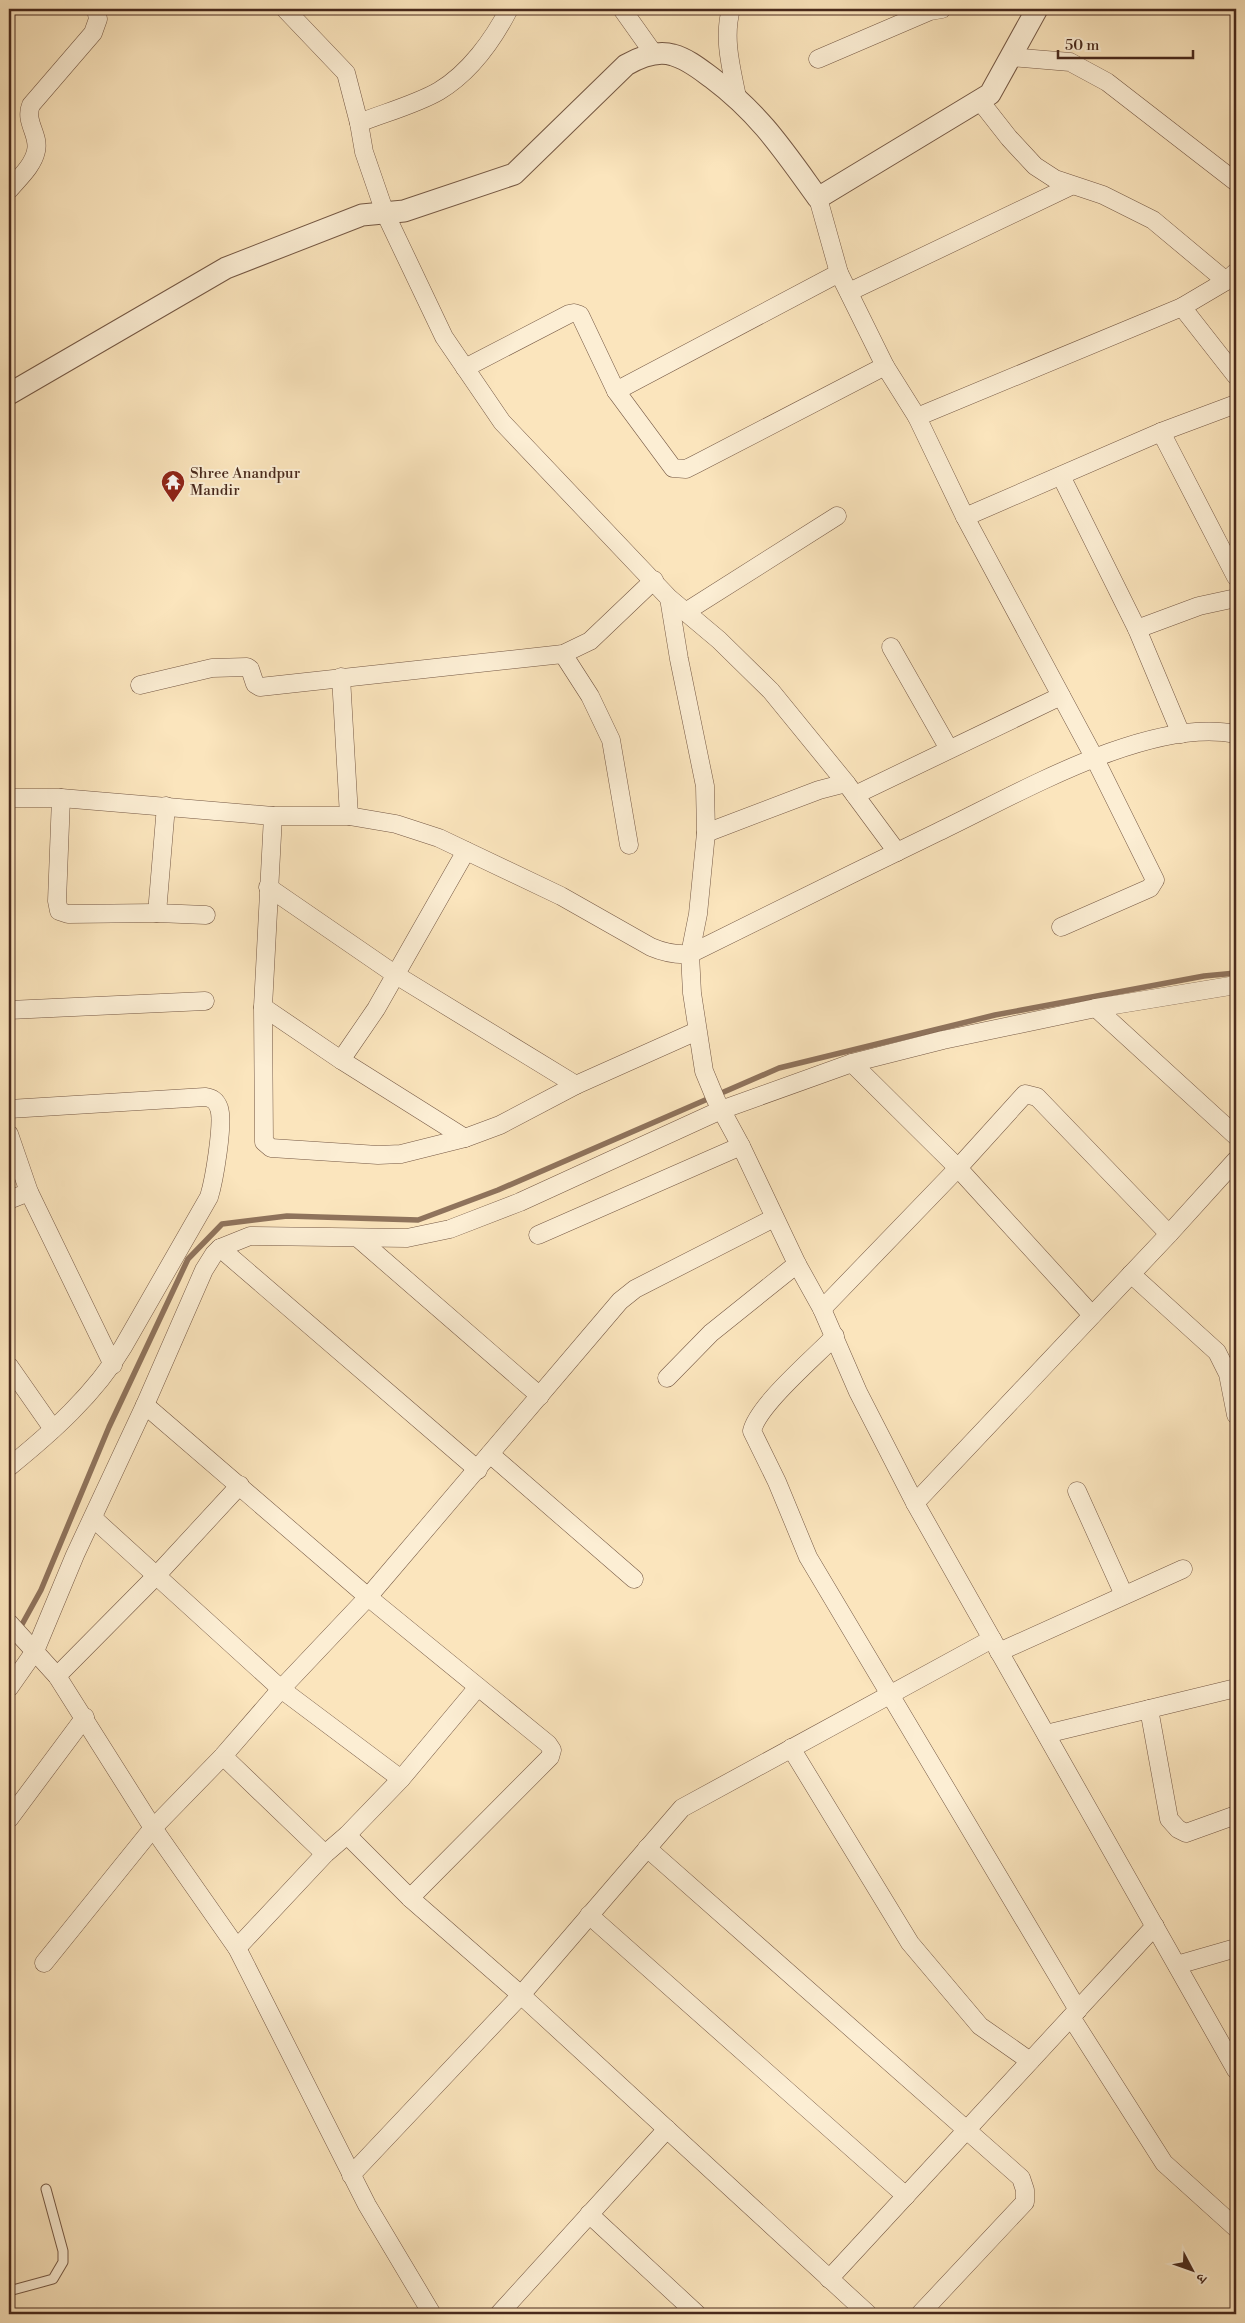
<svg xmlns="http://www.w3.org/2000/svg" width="1245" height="2323" font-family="'Libre Bodoni','Noto Serif Devanagari',serif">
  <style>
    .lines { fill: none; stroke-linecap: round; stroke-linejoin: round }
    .stream { stroke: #8f735c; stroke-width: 5.5 }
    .service-casing { stroke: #755844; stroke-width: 11 }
    .minor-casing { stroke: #755844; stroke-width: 19 }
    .tertiary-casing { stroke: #755844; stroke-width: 23 }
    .service { stroke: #fceed4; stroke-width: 9 }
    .minor { stroke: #fceed4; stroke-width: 18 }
    .tertiary { stroke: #fceed4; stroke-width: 21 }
    .labels { text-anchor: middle; stroke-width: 4; stroke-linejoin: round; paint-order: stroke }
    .poi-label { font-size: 15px; fill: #48291c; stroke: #fceed4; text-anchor: start }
  </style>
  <rect width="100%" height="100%" fill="#fbe5bd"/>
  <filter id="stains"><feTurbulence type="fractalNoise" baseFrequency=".004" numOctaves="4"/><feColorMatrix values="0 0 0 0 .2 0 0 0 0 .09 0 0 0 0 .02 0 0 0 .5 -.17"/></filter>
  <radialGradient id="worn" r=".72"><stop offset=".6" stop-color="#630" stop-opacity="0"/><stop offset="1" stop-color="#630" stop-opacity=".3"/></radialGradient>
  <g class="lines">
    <path class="stream" d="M9,1648L41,1590L109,1427L188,1259L222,1224L287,1216L418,1220L498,1190L779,1068L995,1015L1204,976L1236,973"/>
    <g class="service-casing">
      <path id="service" d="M9,2291L53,2279L63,2262V2251L46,2189"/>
    </g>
    <g class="minor-casing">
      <g id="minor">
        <path d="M285,9L346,73L359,123L364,152L385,213L444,337L502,422L669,598L719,640L771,691L846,783L897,852"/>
        <path d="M622,9L654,54"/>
        <path d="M731,9C723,38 731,67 737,97"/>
        <path d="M1011,57L1070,62L1107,82L1236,182"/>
        <path d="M818,59L930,11L942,9"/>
        <path d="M980,101L1009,138L1035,166L1055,179L1103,195L1153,220L1226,281"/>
        <path d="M359,123C384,113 417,104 439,91C469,73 493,40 509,9"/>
        <path d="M9,190C18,179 33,166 36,151C40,135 24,122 31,105L93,33L98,19L96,9"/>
        <path d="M818,198L839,273L885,366L917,417L965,517L1094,757L1155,880L1150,888L1061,927"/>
        <path d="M849,292L1071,186"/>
        <path d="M1182,307L1236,376"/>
        <path d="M465,368L569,314L574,313L580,315L616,391L673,468L686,469L696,464L885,366"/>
        <path d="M616,391L839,273"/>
        <path d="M917,417L1182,307L1226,281L1236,272"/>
        <path d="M1161,432L1236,577"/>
        <path d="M1061,476L1137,629L1181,734"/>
        <path d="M965,517L1161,432L1236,404"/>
        <path d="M669,598L679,659L705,786L706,833L698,914L690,954L692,993L704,1071L716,1100L741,1146L797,1264L822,1309L858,1392L915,1503L1236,2070"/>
        <path d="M687,611L837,516"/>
        <path d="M1137,629L1199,606L1236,598"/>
        <path d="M891,647L949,749"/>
        <path d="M563,654L590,696L611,740L629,845"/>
        <path d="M341,677L349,816"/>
        <path d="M140,685L212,668L247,667L250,669L255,684L260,687L563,654L590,641L654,580"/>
        <path d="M855,795L1061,696"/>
        <path d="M9,798H61L273,816H349L396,824L439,838L561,896L651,947C665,953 676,955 690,954C773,913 855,872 938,832C1016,795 1149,716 1236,734"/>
        <path d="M61,798L57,901L59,911L68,914L157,913"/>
        <path d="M166,806L157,913L206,915"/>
        <path d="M273,816L263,1007L264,1142L271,1148L378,1155L401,1154L465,1138L500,1125L576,1085L697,1031"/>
        <path d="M706,833L819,790L846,783"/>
        <path d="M268,887L396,975L576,1085"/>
        <path d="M263,1007L341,1060L465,1138"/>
        <path d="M1096,1008L1236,1136"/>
        <path d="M9,1010L205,1001"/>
        <path d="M341,1060L376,1009L466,851"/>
        <path d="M852,1063L958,1168L1092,1315"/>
        <path d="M9,1109L205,1097C212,1098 216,1100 219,1108C224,1123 214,1181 209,1197L123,1347C95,1394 51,1433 9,1467"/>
        <path d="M9,1134L29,1192L113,1365"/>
        <path d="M9,1200L29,1192"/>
        <path d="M538,1235L741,1146"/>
        <path d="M358,1238L540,1396"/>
        <path d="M220,1248L478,1470"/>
        <path d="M1131,1274L1217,1352L1228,1374L1236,1415"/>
        <path d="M822,1309L958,1168L1025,1094L1037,1097L1169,1234"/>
        <path d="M835,1336C815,1357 758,1405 752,1431L777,1482L808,1557L1078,2010"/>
        <path d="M9,1366L53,1429"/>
        <path d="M667,1378L711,1333L797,1264"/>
        <path d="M145,1405L368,1597L548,1744L552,1750L550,1757L410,1898"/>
        <path d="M490,1454L634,1579"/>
        <path d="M1077,1491L1124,1595"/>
        <path d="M915,1503L1169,1234L1236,1160"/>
        <path d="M93,1518L281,1689L401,1779"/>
        <path d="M9,1623L57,1676L153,1828L237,1948L367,2205L432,2314"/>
        <path d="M999,1652L1183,1569"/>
        <path d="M57,1676L156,1576L240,1485"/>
        <path d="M9,1688L35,1651L75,1555L145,1405L204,1270L214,1254L220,1248L250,1236L407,1238L450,1229L520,1202L721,1110L852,1063L943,1040L1096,1008L1236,985"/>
        <path d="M1149,1709L1169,1819L1178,1829L1186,1833L1236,1815"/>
        <path d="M1046,1734L1236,1688"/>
        <path d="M791,1748L910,1943L980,2026L1030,2061"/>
        <path d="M223,1756L325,1854"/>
        <path d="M9,1819L85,1717"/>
        <path d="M347,1835L410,1898L521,1995L868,2314"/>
        <path d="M647,1848L1021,2178L1025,2190V2202L920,2314"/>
        <path d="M589,1915L906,2196"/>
        <path d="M237,1948L325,1854L347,1835L401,1779L478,1687"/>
        <path d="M44,1963L153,1828L223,1756L281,1689L368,1597L620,1301L635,1289L774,1218"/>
        <path d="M1177,1965L1236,1948"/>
        <path d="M1071,2017L1164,2163L1236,2228"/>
        <path d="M351,2175L521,1995L682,1808L992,1639"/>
        <path d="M589,2214L697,2314"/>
        <path d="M829,2279L1155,1926"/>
        <path d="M499,2314L667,2129"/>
      </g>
    </g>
    <g class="tertiary-casing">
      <path id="tertiary" d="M9,394L226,268L362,215L404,211L514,174L626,65C640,57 657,50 673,55C688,59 701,70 712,78C760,114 784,151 818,198L990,94L1037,9"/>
    </g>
    <use href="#service" class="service"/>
    <use href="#minor" class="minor"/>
    <use href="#tertiary" class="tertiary"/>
  </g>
  <defs>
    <g id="temple-pin" transform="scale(1.25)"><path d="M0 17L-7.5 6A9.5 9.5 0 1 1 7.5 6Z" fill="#8f2418" stroke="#fceed4"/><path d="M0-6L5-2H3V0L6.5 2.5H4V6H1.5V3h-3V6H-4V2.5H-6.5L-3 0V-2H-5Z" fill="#fff"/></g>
  </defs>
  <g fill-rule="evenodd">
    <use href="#temple-pin" x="173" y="482"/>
  </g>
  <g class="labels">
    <g class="poi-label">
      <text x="190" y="478">Shree Anandpur<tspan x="190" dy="17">Mandir</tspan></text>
    </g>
  </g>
  <rect width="1245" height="2323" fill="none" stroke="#fbe5bd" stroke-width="30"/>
  <rect x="10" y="10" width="1225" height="2303" fill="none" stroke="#48291c" stroke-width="2.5"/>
  <rect x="15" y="15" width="1215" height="2293" fill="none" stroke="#48291c"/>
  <g transform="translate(1192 2270) rotate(131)" stroke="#fceed4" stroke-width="4" paint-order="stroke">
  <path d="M0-4L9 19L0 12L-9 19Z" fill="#48291c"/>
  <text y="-8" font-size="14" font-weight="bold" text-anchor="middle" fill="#48291c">उ</text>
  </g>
  <path d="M1058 50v8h135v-8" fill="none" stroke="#48291c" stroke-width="2.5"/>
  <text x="1065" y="50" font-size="15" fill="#48291c" stroke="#fceed4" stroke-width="4" paint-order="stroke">50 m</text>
  <rect width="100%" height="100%" filter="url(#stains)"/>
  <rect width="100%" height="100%" fill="url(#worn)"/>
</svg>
